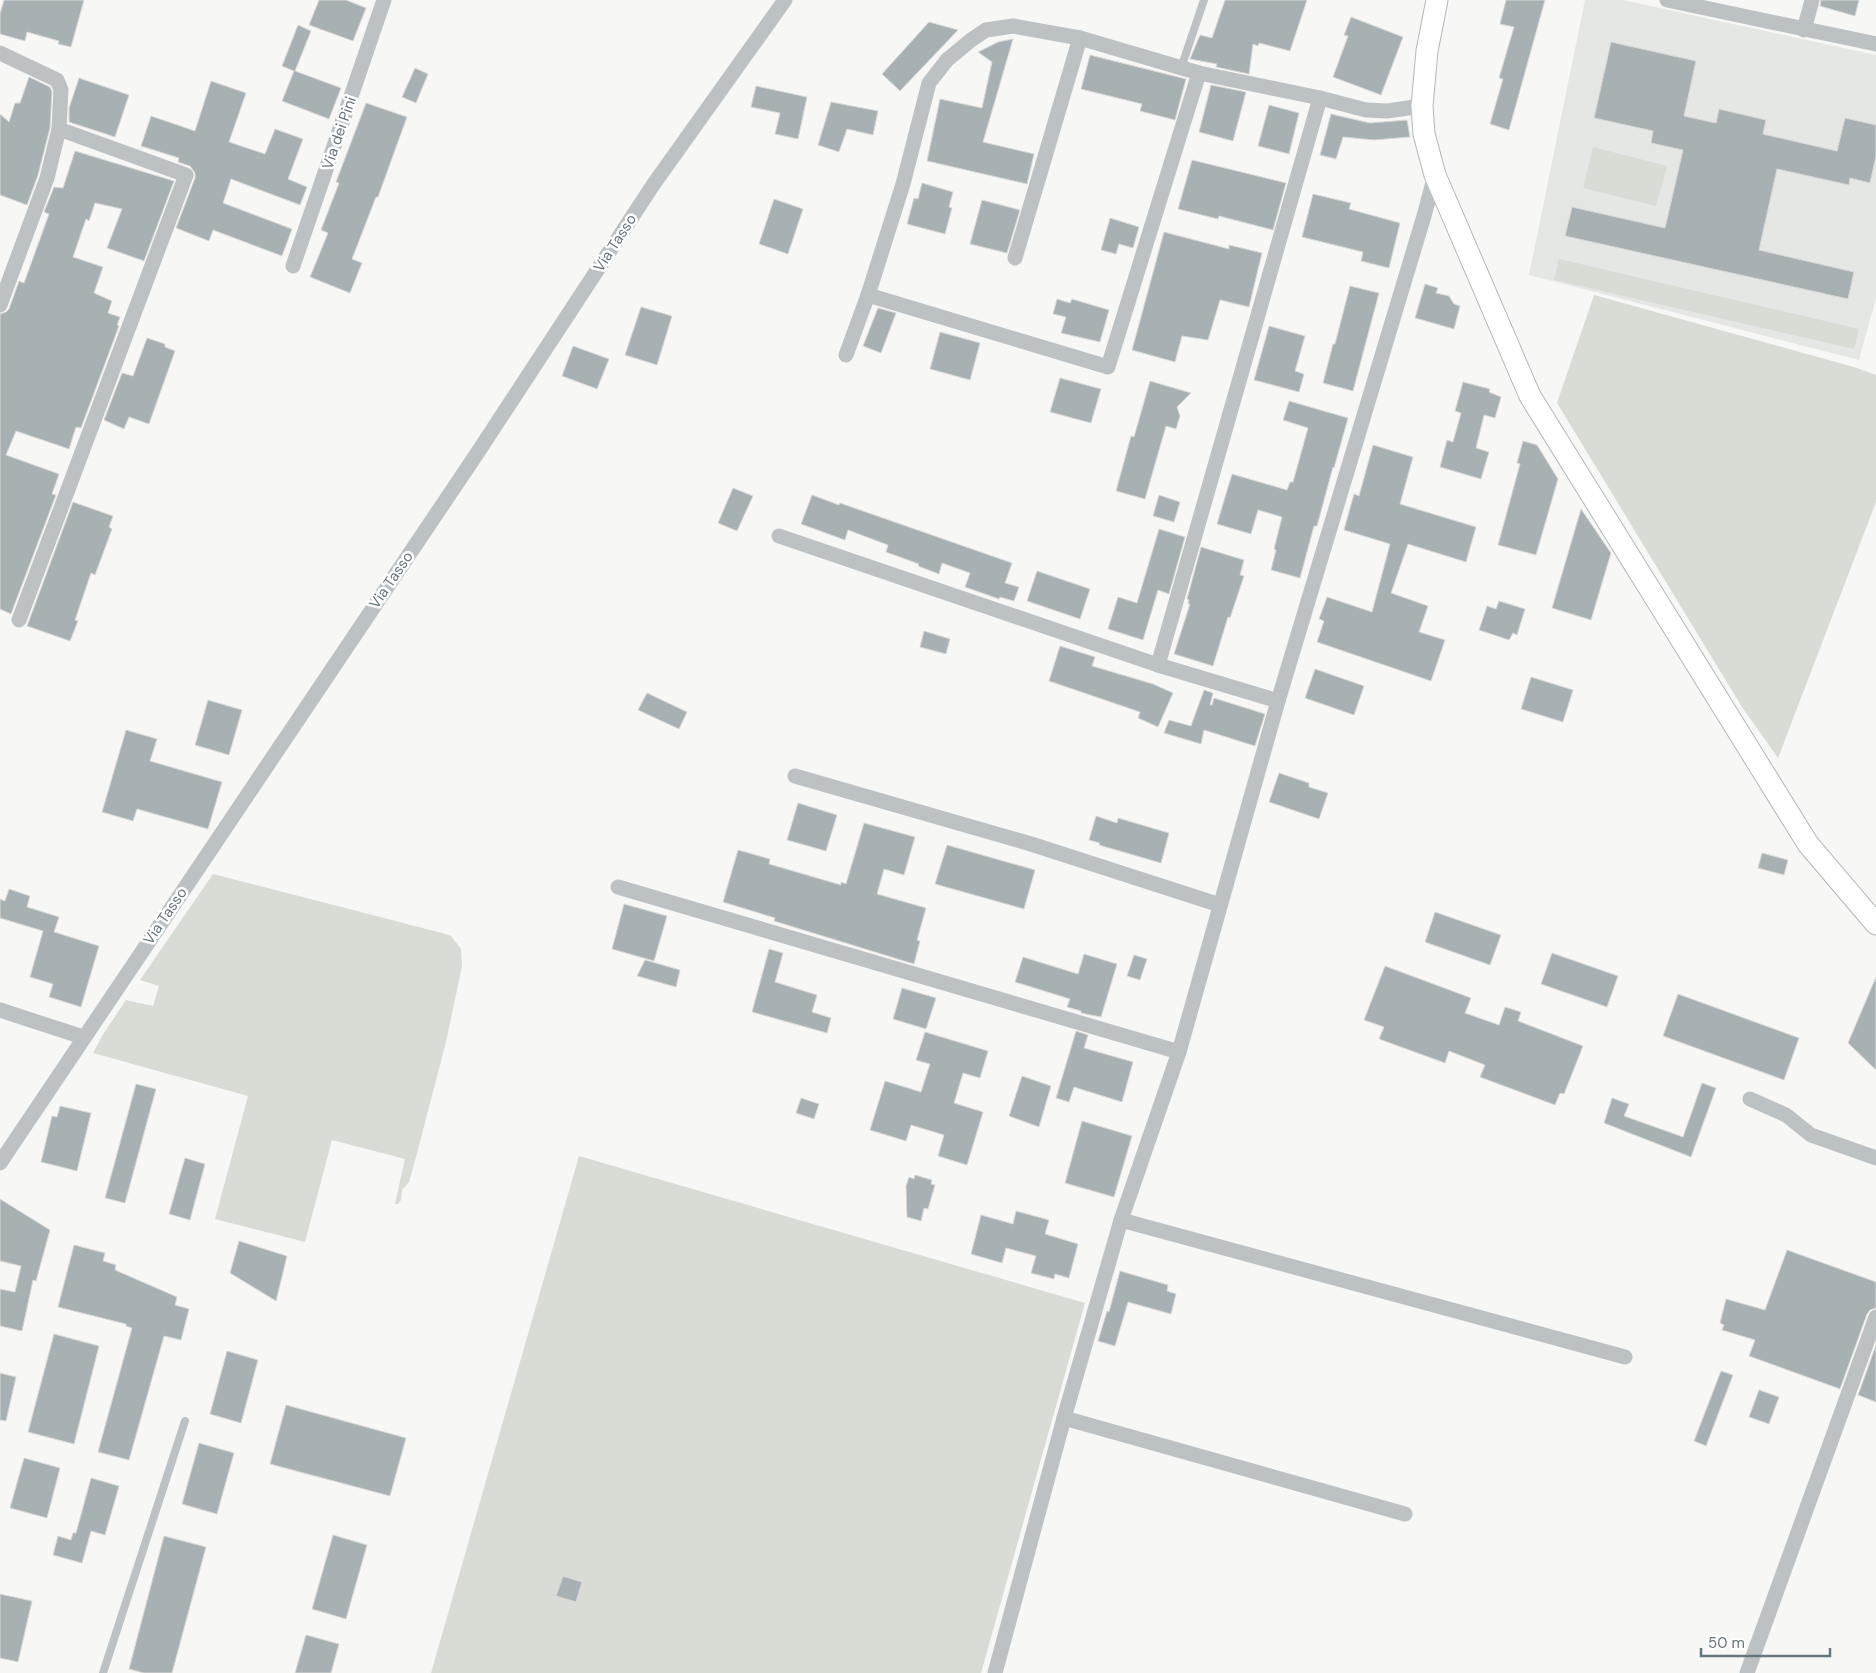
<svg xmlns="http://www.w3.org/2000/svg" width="1876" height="1673" font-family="'DM Sans',sans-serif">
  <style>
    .built { fill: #e5e7e5 }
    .green { fill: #d8dcd4 }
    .building { fill: #a7b0b3; stroke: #d9d9d7 }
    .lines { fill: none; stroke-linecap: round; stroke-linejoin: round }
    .secondary-casing { stroke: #b1b8bb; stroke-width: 23 }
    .lane { stroke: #bcc2c4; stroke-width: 8 }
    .street { stroke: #bcc2c4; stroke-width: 15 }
    .secondary { stroke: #fff; stroke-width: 21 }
    .labels { text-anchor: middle; stroke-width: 5; stroke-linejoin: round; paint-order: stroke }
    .street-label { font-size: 15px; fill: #65767d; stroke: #fff }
  </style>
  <rect width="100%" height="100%" fill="#f7f7f5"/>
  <path class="built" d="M1585,0H1623L1876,55V298L1859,360L1529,275Z"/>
  <g class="green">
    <path d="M1593,147L1667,166L1656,206L1583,188Z"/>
    <path d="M1559,259L1859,329L1854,349L1554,280Z"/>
    <path d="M1594,295L1854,367L1876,375V502L1778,758L1742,707L1557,403Z"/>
    <path d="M213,874L442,933L451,936L461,949L462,966L446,1042L416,1157L409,1182L402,1190L401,1200L398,1204H395L405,1159L332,1140L305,1242L215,1219L248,1096L93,1053L102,1036L126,1000L153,1006L159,986L140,980Z"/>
    <path d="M579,1156L1085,1303L981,1673H431Z"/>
  </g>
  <g class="building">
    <path d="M4,0H84L71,47L58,44L59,41L27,32L25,41L0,34V14Z"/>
    <path d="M319,0H346L366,8L353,41L309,25Z"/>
    <path d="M1225,0H1307L1290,51L1259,43L1258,46L1253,44L1249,74L1216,67L1217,64L1190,59L1200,35L1212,38Z"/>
    <path d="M1506,0H1545L1509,130L1490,124L1503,79L1499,78L1514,27L1500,24Z"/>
    <path d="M1821,0H1859L1855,16L1820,6Z"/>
    <path d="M1351,17L1403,37L1381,95L1333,77L1348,36L1344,35Z"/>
    <path d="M929,22L958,30L900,91L882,74Z"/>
    <path d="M298,25L311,31L295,71L341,88L329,119L282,101L294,71L282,66Z"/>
    <path d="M1013,39L983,142L1034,154L1027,184L927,161L940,99L982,108L992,62L978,52L998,42Z"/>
    <path d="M1611,42L1696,61L1684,116L1716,123L1719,109L1766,120L1763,134L1837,151L1845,118L1876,125V156L1870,183L1850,178L1849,185L1777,169L1759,250L1854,272L1848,299L1565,236L1572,207L1665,228L1683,150L1651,143L1653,131L1594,118Z"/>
    <path d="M1090,55L1186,79L1175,120L1140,111L1142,104L1081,89Z"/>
    <path d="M415,68L428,74L416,103L402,97Z"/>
    <path d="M29,77L50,87L52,92L50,128L38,175L27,205L0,195V114L9,122L15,103H20Z"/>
    <path d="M79,78L129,95L115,137L69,122V108Z"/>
    <path d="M211,81L246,93L229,142L265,154L275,129L303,139L288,179L307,187L300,205L231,179L223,203L292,229L282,256L213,230L209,241L176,228L195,178V173L190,166L178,162L179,158L141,146L151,116L195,131Z"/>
    <path d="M1211,85L1246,92L1233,141L1199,132Z"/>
    <path d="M756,86L807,97L798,139L775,134L780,113L751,107Z"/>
    <path d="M831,102L878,111L873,135L847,129L839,152L818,145Z"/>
    <path d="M366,103L407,117L378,197H376L352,259L362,263L350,293L310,277L328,233L321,230L339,183L336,182Z"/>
    <path d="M1269,105L1299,113L1289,154L1258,146Z"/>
    <path d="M1331,114L1370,123L1407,120L1410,137L1374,140L1343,137L1336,159L1320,155Z"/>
    <path d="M75,151L174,181L144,261L107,248L122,209L95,203L89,221L86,219L73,257L103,267L94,293L112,301L108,313L120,317L117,325L119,326L81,428L76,427L69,449L16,431L6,455L59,474L52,494L56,495L11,614L0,609V314L6,312L9,309L19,281L24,283L49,214L44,212L54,187L63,188Z"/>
    <path d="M1192,160L1286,183L1273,230L1219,216L1218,219L1178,209Z"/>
    <path d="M922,183L953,192L949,207L952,208L945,234L907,224L914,198L918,199Z"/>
    <path d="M1313,194L1351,203L1349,209L1400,223L1389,268L1361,261L1363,252L1302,237Z"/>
    <path d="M774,199L803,209L788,254L759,244Z"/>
    <path d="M982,200L1020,210L1007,253L970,244Z"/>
    <path d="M1110,218L1139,227L1133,248L1119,244L1116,254L1101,250Z"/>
    <path d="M1164,232L1229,249V245L1262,253L1249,307L1220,300L1208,340L1182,336L1175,362L1132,350Z"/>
    <path d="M1425,284L1438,288L1436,293L1449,296L1454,304L1460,306L1454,329L1415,318Z"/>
    <path d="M1350,286L1379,293L1353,391L1323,383L1333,344H1335Z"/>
    <path d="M1057,299L1070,303L1072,299L1109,310L1100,342L1061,333L1066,317L1053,314Z"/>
    <path d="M641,307L672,316L657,365L625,355Z"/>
    <path d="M878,308L896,313L881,353L863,346Z"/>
    <path d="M1269,326L1305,336L1295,371L1304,374L1299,392L1254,380Z"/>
    <path d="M940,332L980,343L970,380L930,369Z"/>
    <path d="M147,338L165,344V347L175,351L149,424L129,417L124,429L104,420L122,373L133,376Z"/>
    <path d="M573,346L609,359L597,389L562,376Z"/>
    <path d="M1060,378L1101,389L1091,423L1050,412Z"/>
    <path d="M1150,381L1191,393L1177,407L1180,416L1176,429L1166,426L1145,499L1116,491L1131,436L1134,437Z"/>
    <path d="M1463,382L1490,389L1489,392L1501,397L1495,418L1484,415L1476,448L1489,452L1481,479L1440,467L1447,440L1453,442L1461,413L1455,411Z"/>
    <path d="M1289,401L1348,418L1334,468L1333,467L1317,526H1314L1300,578L1271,570L1276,550L1274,549L1282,517L1258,510L1251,534L1217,524L1232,474L1287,490L1290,482H1293L1308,428L1283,420Z"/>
    <path d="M1523,441L1537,445L1558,479L1536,555L1498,545L1520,464L1517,463Z"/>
    <path d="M1373,445L1413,457L1400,504L1476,527L1466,562L1408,544L1391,593L1428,606L1419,632L1445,640L1431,681L1317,642L1324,621L1319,619L1327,597L1372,612L1390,544L1344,530L1354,494L1359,496Z"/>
    <path d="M733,488L753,496L737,531L718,523Z"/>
    <path d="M812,495L839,505L840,503L1012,563L1005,583L1019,587L1014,601L1000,597L999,599L965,587L970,573L942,563L939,574L918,566L919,564L886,552L888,545L848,530L845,540L801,524Z"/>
    <path d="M1159,495L1180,502L1174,522L1153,516Z"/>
    <path d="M73,502L113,516L109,527L112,529L95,575L91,573L75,620L78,621L70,641L27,626Z"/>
    <path d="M1581,509L1611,553L1591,620L1552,608Z"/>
    <path d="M1159,529L1185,537L1169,594L1158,590L1143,640L1108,629L1118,597L1137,603Z"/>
    <path d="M1201,547L1244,560L1240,575L1244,576L1230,618L1228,617L1213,666L1174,654L1190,604H1188L1189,600L1187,599Z"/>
    <path d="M1037,571L1090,589L1080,619L1027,601Z"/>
    <path d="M1499,601L1525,609L1517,635L1513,633L1509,640L1479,630L1487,606L1496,609Z"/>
    <path d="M924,631L950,639L946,654L920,647Z"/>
    <path d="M1060,646L1095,657L1092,666L1153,684L1173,693L1158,727L1138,718L1140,712L1049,681Z"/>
    <path d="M1315,669L1364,686L1354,715L1305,698Z"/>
    <path d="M1531,677L1573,690L1563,722L1521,709Z"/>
    <path d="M1204,690L1213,693L1210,705H1212L1214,698L1265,714L1255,746L1204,730L1201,744L1164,733L1169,720L1191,726Z"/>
    <path d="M647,693L687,712L679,729L638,710Z"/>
    <path d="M208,700L242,710L229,755L195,745Z"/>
    <path d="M126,730L157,739L150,761L222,782L208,829L137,809L133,821L102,812Z"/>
    <path d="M1279,773L1309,783V787L1328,793L1319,819L1269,802Z"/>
    <path d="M798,803L837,815L826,851L787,840Z"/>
    <path d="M1096,816L1117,823L1118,818L1169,833L1161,863L1099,845L1100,843L1089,840Z"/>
    <path d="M864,823L915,837L904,875L884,869L877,894L926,908L917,940L920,941L914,964L774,921L775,918L723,902L738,850L770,859L769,864L841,885V882L846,884Z"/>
    <path d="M947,845L1035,870L1024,909L935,884Z"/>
    <path d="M1762,853L1788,860L1784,875L1758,868Z"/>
    <path d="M9,889L30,896L27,907L59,917L54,932L99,946L81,1007L49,997L53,984L30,977L43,931L0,918V899L5,901Z"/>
    <path d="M624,904L667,916L654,961L612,949Z"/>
    <path d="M1435,912L1501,935L1490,965L1425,942Z"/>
    <path d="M769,949L783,953L775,982L817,995L812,1012L831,1018L827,1033L752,1012Z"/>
    <path d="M1552,953L1618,976L1607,1007L1541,984Z"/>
    <path d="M1084,954L1117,964L1101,1017L1081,1013V1011L1067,1007L1070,999L1015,982L1023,957L1078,974Z"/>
    <path d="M1134,955L1147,959L1140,980L1127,976Z"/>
    <path d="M645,960L680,970L676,987L637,976Z"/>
    <path d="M1385,966L1471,998L1465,1013L1499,1025L1505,1007L1521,1012L1518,1021L1583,1046L1564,1094L1560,1093L1555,1105L1480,1077L1485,1065L1449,1051L1445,1063L1379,1039L1384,1027L1364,1020Z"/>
    <path d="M1876,977V1070L1848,1043Z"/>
    <path d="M902,988L936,998L926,1029L893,1019Z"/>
    <path d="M1678,994L1799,1038L1784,1080L1663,1036Z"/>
    <path d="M1076,1031L1088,1035L1084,1048L1133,1062L1122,1102L1074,1087L1069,1102L1056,1098Z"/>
    <path d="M925,1032L988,1051L980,1078L963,1073L954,1103L983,1112L967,1165L938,1156L944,1135L911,1125L906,1141L870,1130L885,1081L921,1092L930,1064L916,1060Z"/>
    <path d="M1022,1076L1051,1086L1039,1127L1009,1116Z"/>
    <path d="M1702,1083L1716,1088L1691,1157L1604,1123L1612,1098L1629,1104L1624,1116L1683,1137Z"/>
    <path d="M136,1084L156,1089L125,1203L105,1198Z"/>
    <path d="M801,1098L819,1104L814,1119L796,1113Z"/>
    <path d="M60,1106L91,1113L77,1171L41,1162L52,1116L57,1117Z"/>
    <path d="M1082,1121L1132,1136L1114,1197L1065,1183Z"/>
    <path d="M185,1158L205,1164L190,1220L169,1214Z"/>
    <path d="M915,1175L932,1180L931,1184L935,1185L928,1209L924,1208L921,1221L907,1217L906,1186L909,1177L914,1179Z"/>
    <path d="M0,1199L50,1230L36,1281L33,1280L22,1331L0,1326V1289L15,1292L21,1266L0,1261Z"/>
    <path d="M1016,1211L1049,1220L1045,1234L1078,1244L1069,1278L1055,1274L1054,1279L1031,1273L1036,1256L1006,1248L1002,1263L971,1254L981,1215L1013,1224Z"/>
    <path d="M239,1241L287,1256L276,1301L230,1273Z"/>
    <path d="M74,1245L105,1253L103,1261L116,1265L115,1270L177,1297L175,1305L189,1309L181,1340L164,1336L129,1460L98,1452L132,1328L126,1326V1324L58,1307Z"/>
    <path d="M1787,1250L1876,1282V1308L1870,1310L1867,1314L1840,1389L1749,1356L1755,1340L1722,1330L1724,1325L1720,1323L1726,1299L1765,1310Z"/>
    <path d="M1120,1271L1168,1285L1167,1291L1176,1294L1171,1314L1128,1302L1115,1346L1098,1341L1107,1311L1109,1312Z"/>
    <path d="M54,1334L99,1346L74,1444L28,1432Z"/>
    <path d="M1876,1345V1402L1858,1395Z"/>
    <path d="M227,1351L258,1360L241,1423L210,1414Z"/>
    <path d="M1721,1371L1733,1375L1706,1446L1694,1441Z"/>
    <path d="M0,1373L16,1377L6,1421L0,1420Z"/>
    <path d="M1759,1390L1779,1397L1769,1424L1749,1417Z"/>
    <path d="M286,1405L406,1438L390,1496L270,1464Z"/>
    <path d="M199,1443L234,1453L217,1514L182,1504Z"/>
    <path d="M24,1458L60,1468L47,1518L10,1508Z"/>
    <path d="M91,1478L119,1486L105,1535L91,1531L82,1563L53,1555L58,1536L71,1540L73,1533H76Z"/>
    <path d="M333,1535L367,1545L346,1619L312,1609Z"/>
    <path d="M164,1536L206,1547L172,1673H144L129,1669Z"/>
    <path d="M563,1576L582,1582L576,1602L556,1596Z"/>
    <path d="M0,1594L32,1601L18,1662L0,1658Z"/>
    <path d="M306,1635L339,1644L331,1673H295Z"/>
  </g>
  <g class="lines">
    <g class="secondary-casing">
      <path id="secondary" d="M1437,0L1427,51L1422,106L1424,134L1435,175L1530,396L1808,844L1876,924"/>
    </g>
    <g class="lane">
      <path d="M1181,68L1204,0"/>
      <path d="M103,1673L185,1421"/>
    </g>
    <g class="street">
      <path d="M1667,0L1876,44"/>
      <path d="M1804,30L1812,0"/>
      <path d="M0,53L57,80L61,90L59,129L186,175L19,620"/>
      <path d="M1015,258L1080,38"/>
      <path d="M293,266L384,0"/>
      <path d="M868,295L1108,367L1199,73"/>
      <path d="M0,305L47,178L59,129"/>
      <path d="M846,355L868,295L903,184L929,83L947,60L971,40L986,30L1013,26L1080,38L1199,73L1320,98L1366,110L1387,111L1422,106"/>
      <path d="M779,536L1158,665L1278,701"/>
      <path d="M1158,665L1320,98"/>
      <path d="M795,776L1031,844L1220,905"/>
      <path d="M618,887L1179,1052"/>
      <path d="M0,1010L83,1037"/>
      <path d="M1750,1099L1786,1115L1811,1135L1876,1158"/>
      <path d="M0,1163L478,452L653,185L785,0"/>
      <path d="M1121,1220L1625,1357"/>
      <path d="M1064,1418L1405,1514"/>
      <path d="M995,1673L1064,1418L1121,1220L1179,1052L1278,701L1424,216L1435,175"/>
      <path d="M1747,1673L1876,1317"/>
    </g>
    <use href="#secondary" class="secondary"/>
  </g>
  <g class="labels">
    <g class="street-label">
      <text transform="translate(339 133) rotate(-71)" y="5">Via dei Pini</text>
      <text transform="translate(615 243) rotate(-57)" y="5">Via Tasso</text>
      <text transform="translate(391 580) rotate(-56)" y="5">Via Tasso</text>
      <text transform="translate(165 916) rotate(-56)" y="5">Via Tasso</text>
    </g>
  </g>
  <path d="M1701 1648v8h129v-8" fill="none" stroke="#65767d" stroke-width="2.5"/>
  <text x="1708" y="1648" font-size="15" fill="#65767d" stroke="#ffffff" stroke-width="4" paint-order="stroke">50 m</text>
</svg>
